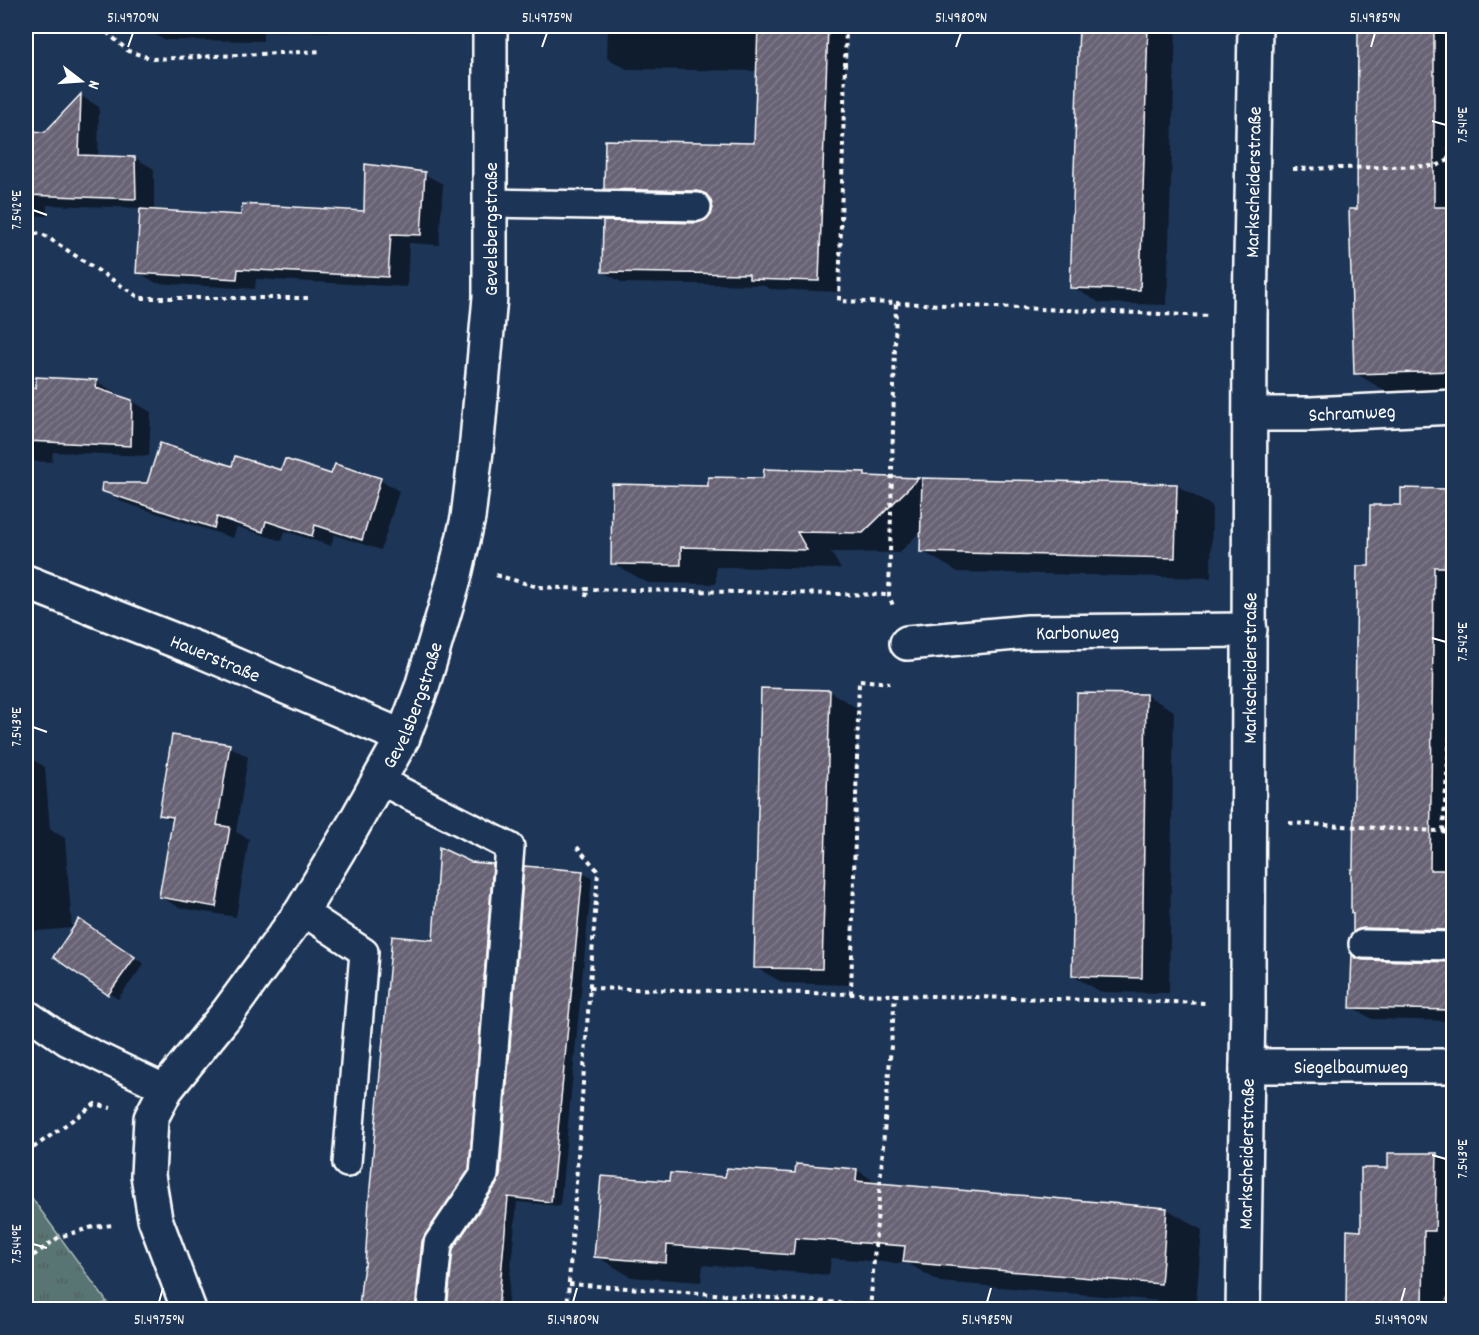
<svg xmlns="http://www.w3.org/2000/svg" width="1479" height="1335" font-family="Dekko,sans-serif">
  <style>
    .grass { fill: url(#grass-tufts); stroke: #acbab9; stroke-width: 1.5 }
    .shadow { fill: #0007 }
    .building { fill: url(#building-hatch); stroke: #fff; stroke-width: 1.5 }
    .lines { fill: none; stroke-linecap: round; stroke-linejoin: round }
    .service-casing { stroke: #fff; stroke-width: 32 }
    .minor-casing { stroke: #fff; stroke-width: 38 }
    .path { stroke: #fff; stroke-width: 4; stroke-dasharray: 4.5 4.5; stroke-linecap: butt }
    .service { stroke: #1d3557; stroke-width: 27 }
    .minor { stroke: #1d3557; stroke-width: 33 }
    .ticks { fill: none; stroke: #fff; stroke-width: 2 }
    .labels { text-anchor: middle; stroke-width: 5; stroke-linejoin: round; paint-order: stroke }
    .street-label { font-size: 20px; fill: #fff; stroke: #1d3557 }
    .neatline { fill: none; stroke: #fff; stroke-width: 2 }
    .ticks-label { font-size: 15px; text-anchor: middle; fill: #fff }
  </style>
  <defs>
    <pattern id="grass-tufts" width="24" height="20" patternUnits="userSpaceOnUse" patternTransform="scale(1.5)"><rect width="24" height="20" fill="#587573"/><path d="M3 7l-1-3M5 7V3M7 7l1-3M15 17l-1-3M17 17v-4M19 17l1-3" fill="none" stroke="#515e5e"/></pattern>
    <pattern id="building-hatch" width="6" height="6" patternUnits="userSpaceOnUse" patternTransform="scale(1.5)"><rect width="6" height="6" fill="#686275"/><path d="M-1 1l2-2M0 6l6-6M5 7l2-2" fill="none" stroke="#7f7a8a"/></pattern>
  </defs>
  <rect width="100%" height="100%" fill="#1d3557"/>
  <filter id="ink" filterUnits="userSpaceOnUse"><feTurbulence type="fractalNoise" baseFrequency=".0167" numOctaves="2"/><feDisplacementMap in="SourceGraphic" scale="12" xChannelSelector="R" yChannelSelector="G"/><feConvolveMatrix kernelMatrix="1 2 1 2 8 2 1 2 1" color-interpolation-filters="sRGB"/></filter>
  <g filter="url(#ink)">
    <path class="grass" d="M26,1190L107,1302L92,1309H26Z"/>
    <g class="shadow">
      <path d="M146,26H415L414,32L263,31V41L164,40L146,29Z"/>
      <path d="M608,26H847L838,292L770,289L762,285L623,283L603,272L697,224L706,222L712,215L714,208L713,202L625,200L605,189L755,145L758,71L627,69L607,58Z"/>
      <path d="M1081,26H1176L1167,305L1100,303L1072,287Z"/>
      <path d="M1359,26H1454V390L1387,392L1355,373L1359,211Z"/>
      <path d="M81,96L99,107L98,157L135,158L154,169V211L242,216L365,212L424,174L443,184L439,245L409,243L407,287L256,279L255,289L156,283L138,272L142,208L47,205V216L26,215V143L32,144L46,133Z"/>
      <path d="M38,379L97,382L116,393V396L132,401L151,412L149,456L53,452L52,462L26,461V389H37Z"/>
      <path d="M233,468L380,480L399,491L381,550L334,535L331,546L285,531L282,541L237,527L233,538L122,502L103,490L148,485Z"/>
      <path d="M865,473L873,478L919,479L923,482L1176,485L1212,506L1211,578L958,572L922,551V530L899,553L831,552L841,569L716,567V584L648,583L612,563L710,487L765,479Z"/>
      <path d="M1446,491L1454,495L1450,872H1454V941L1374,944L1354,932L1355,871L1371,568L1403,507Z"/>
      <path d="M829,691L857,708L850,985L783,983L755,967Z"/>
      <path d="M1079,694L1146,695L1174,711L1169,993L1101,992L1073,976Z"/>
      <path d="M26,700L30,758L45,767L50,829L65,838L72,928L26,932Z"/>
      <path d="M229,746L248,757L236,832L249,839L236,917L180,908L161,897L174,822L160,814Z"/>
      <path d="M471,863L492,865L502,870L478,1175L425,1310H362L435,942Z"/>
      <path d="M582,873L592,878L560,1206L517,1202L507,1310H448L498,1185Z"/>
      <path d="M89,926L144,964L118,999L55,957Z"/>
      <path d="M1454,963V1021L1372,1019L1352,1007Z"/>
      <path d="M1436,1155L1454,1165V1246H1451V1310H1347L1390,1170Z"/>
      <path d="M857,1170L881,1185L1167,1209L1202,1230L1196,1304L940,1282L909,1264L831,1258L829,1275L703,1265L701,1282L631,1277L596,1256L671,1183Z"/>
    </g>
    <g class="building">
      <path d="M758,26H828L819,281L749,279V274L602,272L603,221L697,223L705,220L711,215L713,208L710,199L706,194L698,191L604,189L605,140L754,143Z"/>
      <path d="M1079,26H1148L1140,290L1070,288Z"/>
      <path d="M1358,26H1434V207H1454V371L1354,374L1349,209H1357Z"/>
      <path d="M81,94L79,155L135,157L136,199L26,195V142H30L31,131L45,132Z"/>
      <path d="M365,164L425,172L421,235L391,234L388,277L238,269L237,279L136,273L140,209L241,215L242,204L364,211Z"/>
      <path d="M36,377L97,380L96,388L132,400L131,446L26,441V387L36,388Z"/>
      <path d="M160,443L232,466L235,456L281,470L285,459L331,474L335,464L381,478L362,540L315,525L312,536L266,521L263,532L217,517L214,528L101,491L102,483H147Z"/>
      <path d="M764,469L865,472V476L919,478L863,533L797,532L807,550L681,547V565L611,564L612,484L708,486V477L763,478Z"/>
      <path d="M922,478L1177,484L1175,558L920,552Z"/>
      <path d="M1401,488L1447,489L1445,567H1434L1430,870H1454V930L1363,928L1356,930L1353,933V913H1351V869H1353L1357,566H1369L1370,505H1401Z"/>
      <path d="M761,688L830,690L822,969L754,968Z"/>
      <path d="M1077,693L1146,694L1142,978L1072,976Z"/>
      <path d="M172,735L230,744L217,825L230,827L216,907L159,897L173,817L159,815Z"/>
      <path d="M439,847L471,862L493,864L469,1170L425,1235L422,1241L415,1310H359L361,1286L364,1266H365L369,1199L392,936L433,940Z"/>
      <path d="M524,866L583,871L551,1202L508,1197L498,1310H447L453,1249L497,1184L500,1176Z"/>
      <path d="M79,919L135,957L108,995L53,957Z"/>
      <path d="M1352,954L1355,958L1363,960L1454,962V1010L1350,1008Z"/>
      <path d="M1388,1153H1437L1435,1231H1424L1423,1310H1346L1347,1230L1361,1231V1168H1388Z"/>
      <path d="M796,1164L857,1169L856,1181L1167,1208L1161,1284L903,1262L905,1246L795,1238L793,1255L667,1245L666,1263L594,1257L601,1176L669,1181L670,1173L725,1177L727,1168L795,1173Z"/>
    </g>
    <g class="lines">
      <g class="service-casing">
        <g id="service">
          <path d="M491,203L697,207"/>
          <path d="M379,780L510,847L484,1175L438,1243L431,1310"/>
          <path d="M302,911L364,952L347,1163"/>
          <path d="M1363,944L1454,946"/>
          <path d="M26,1013L66,1041L166,1089"/>
        </g>
      </g>
      <g class="minor-casing">
        <g id="minor">
          <path id="s1" d="M1250,414H1311L1454,407"/>
          <path id="s2" d="M26,582L197,649L403,737"/>
          <path id="s3" d="M907,643L1028,632L1250,630"/>
          <path id="s4" d="M1247,1066H1454"/>
          <path id="s5" d="M189,1310L155,1219L148,1175L151,1118L166,1089L229,1011L302,911L353,826L403,737L422,687L454,579L468,518L476,451L490,297V26"/>
          <path id="s6" d="M1243,1310L1248,1002L1250,318L1255,26"/>
        </g>
      </g>
      <g class="path">
        <path d="M100,26L128,51L153,59L323,51"/>
        <path d="M846,26L839,301L896,303L889,595L893,606"/>
        <path d="M1449,160L1454,68"/>
        <path d="M1293,169L1436,166L1449,160L1454,161"/>
        <path d="M26,235L41,233L140,298H309"/>
        <path d="M896,303L1210,316"/>
        <path d="M496,575L538,587L587,589L889,595"/>
        <path d="M586,597L587,589"/>
        <path d="M1289,823L1454,832"/>
        <path d="M1443,831L1454,678"/>
        <path d="M589,988L895,995"/>
        <path d="M851,994L859,680L890,683"/>
        <path d="M26,1153L95,1104L111,1108"/>
        <path d="M26,1261L59,1237L93,1227L113,1225"/>
        <path d="M569,1284L871,1305"/>
        <path d="M567,1310L598,871L577,847"/>
        <path d="M870,1310L895,995L1208,1003"/>
        <path d="M1448,1310L1454,1230"/>
      </g>
      <use href="#service" class="service"/>
      <use href="#minor" class="minor"/>
    </g>
  </g>
  <path class="ticks" d="M128,47L133,33M542,47L547,33M956,47L961,33M1371,47L1375,33M1432,121L1446,125M33,210L47,215M1432,638L1446,642M33,727L47,732M1432,1155L1446,1159M33,1244L47,1248M159,1302L163,1288M573,1302L577,1288M987,1302L991,1288M1401,1302L1405,1288"/>
  <g class="labels">
    <g class="street-label">
      <text dy="7" stroke="none"><textPath href="#s6" startOffset="1128">Markscheiderstraße</textPath></text>
      <text transform="translate(490 229) rotate(-90)" y="7">Gevelsbergstraße</text>
      <text dy="7" stroke="none"><textPath href="#s1" startOffset="102">Schramweg</textPath></text>
      <text dy="7" stroke="none"><textPath href="#s3" startOffset="171">Karbonweg</textPath></text>
      <text dy="7" stroke="none"><textPath href="#s2" startOffset="204">Hauerstraße</textPath></text>
      <text dy="7" stroke="none"><textPath href="#s6" startOffset="642">Markscheiderstraße</textPath></text>
      <text dy="7" stroke="none"><textPath href="#s5" startOffset="690">Gevelsbergstraße</textPath></text>
      <text dy="7" stroke="none"><textPath href="#s4" startOffset="104">Siegelbaumweg</textPath></text>
      <text dy="7" stroke="none"><textPath href="#s6" startOffset="156">Markscheiderstraße</textPath></text>
    </g>
  </g>
  <rect width="1479" height="1335" fill="none" stroke="#1d3557" stroke-width="66"/>
  <g transform="translate(81 81) rotate(107)" stroke="#1d3557" stroke-width="4.5" paint-order="stroke">
  <path d="M0-4.5L10 22L0 15L-10 22Z" fill="#ffffff"/>
  <text y="-9" font-size="16" font-weight="bold" text-anchor="middle" fill="#ffffff">N</text>
  </g>
  <rect x="33" y="33" width="1413" height="1269" class="neatline"/>
  <g class="ticks-label">
    <text x="133" y="22">51.4970°N</text>
    <text x="547" y="22">51.4975°N</text>
    <text x="961" y="22">51.4980°N</text>
    <text x="1375" y="22">51.4985°N</text>
    <text transform="translate(1462 125) rotate(-90)" y="5">7.541°E</text>
    <text transform="translate(16 210) rotate(-90)" y="5">7.542°E</text>
    <text transform="translate(1462 642) rotate(-90)" y="5">7.542°E</text>
    <text transform="translate(16 727) rotate(-90)" y="5">7.543°E</text>
    <text transform="translate(1462 1159) rotate(-90)" y="5">7.543°E</text>
    <text transform="translate(16 1244) rotate(-90)" y="5">7.544°E</text>
    <text x="159" y="1324">51.4975°N</text>
    <text x="573" y="1324">51.4980°N</text>
    <text x="987" y="1324">51.4985°N</text>
    <text x="1401" y="1324">51.4990°N</text>
  </g>
</svg>
